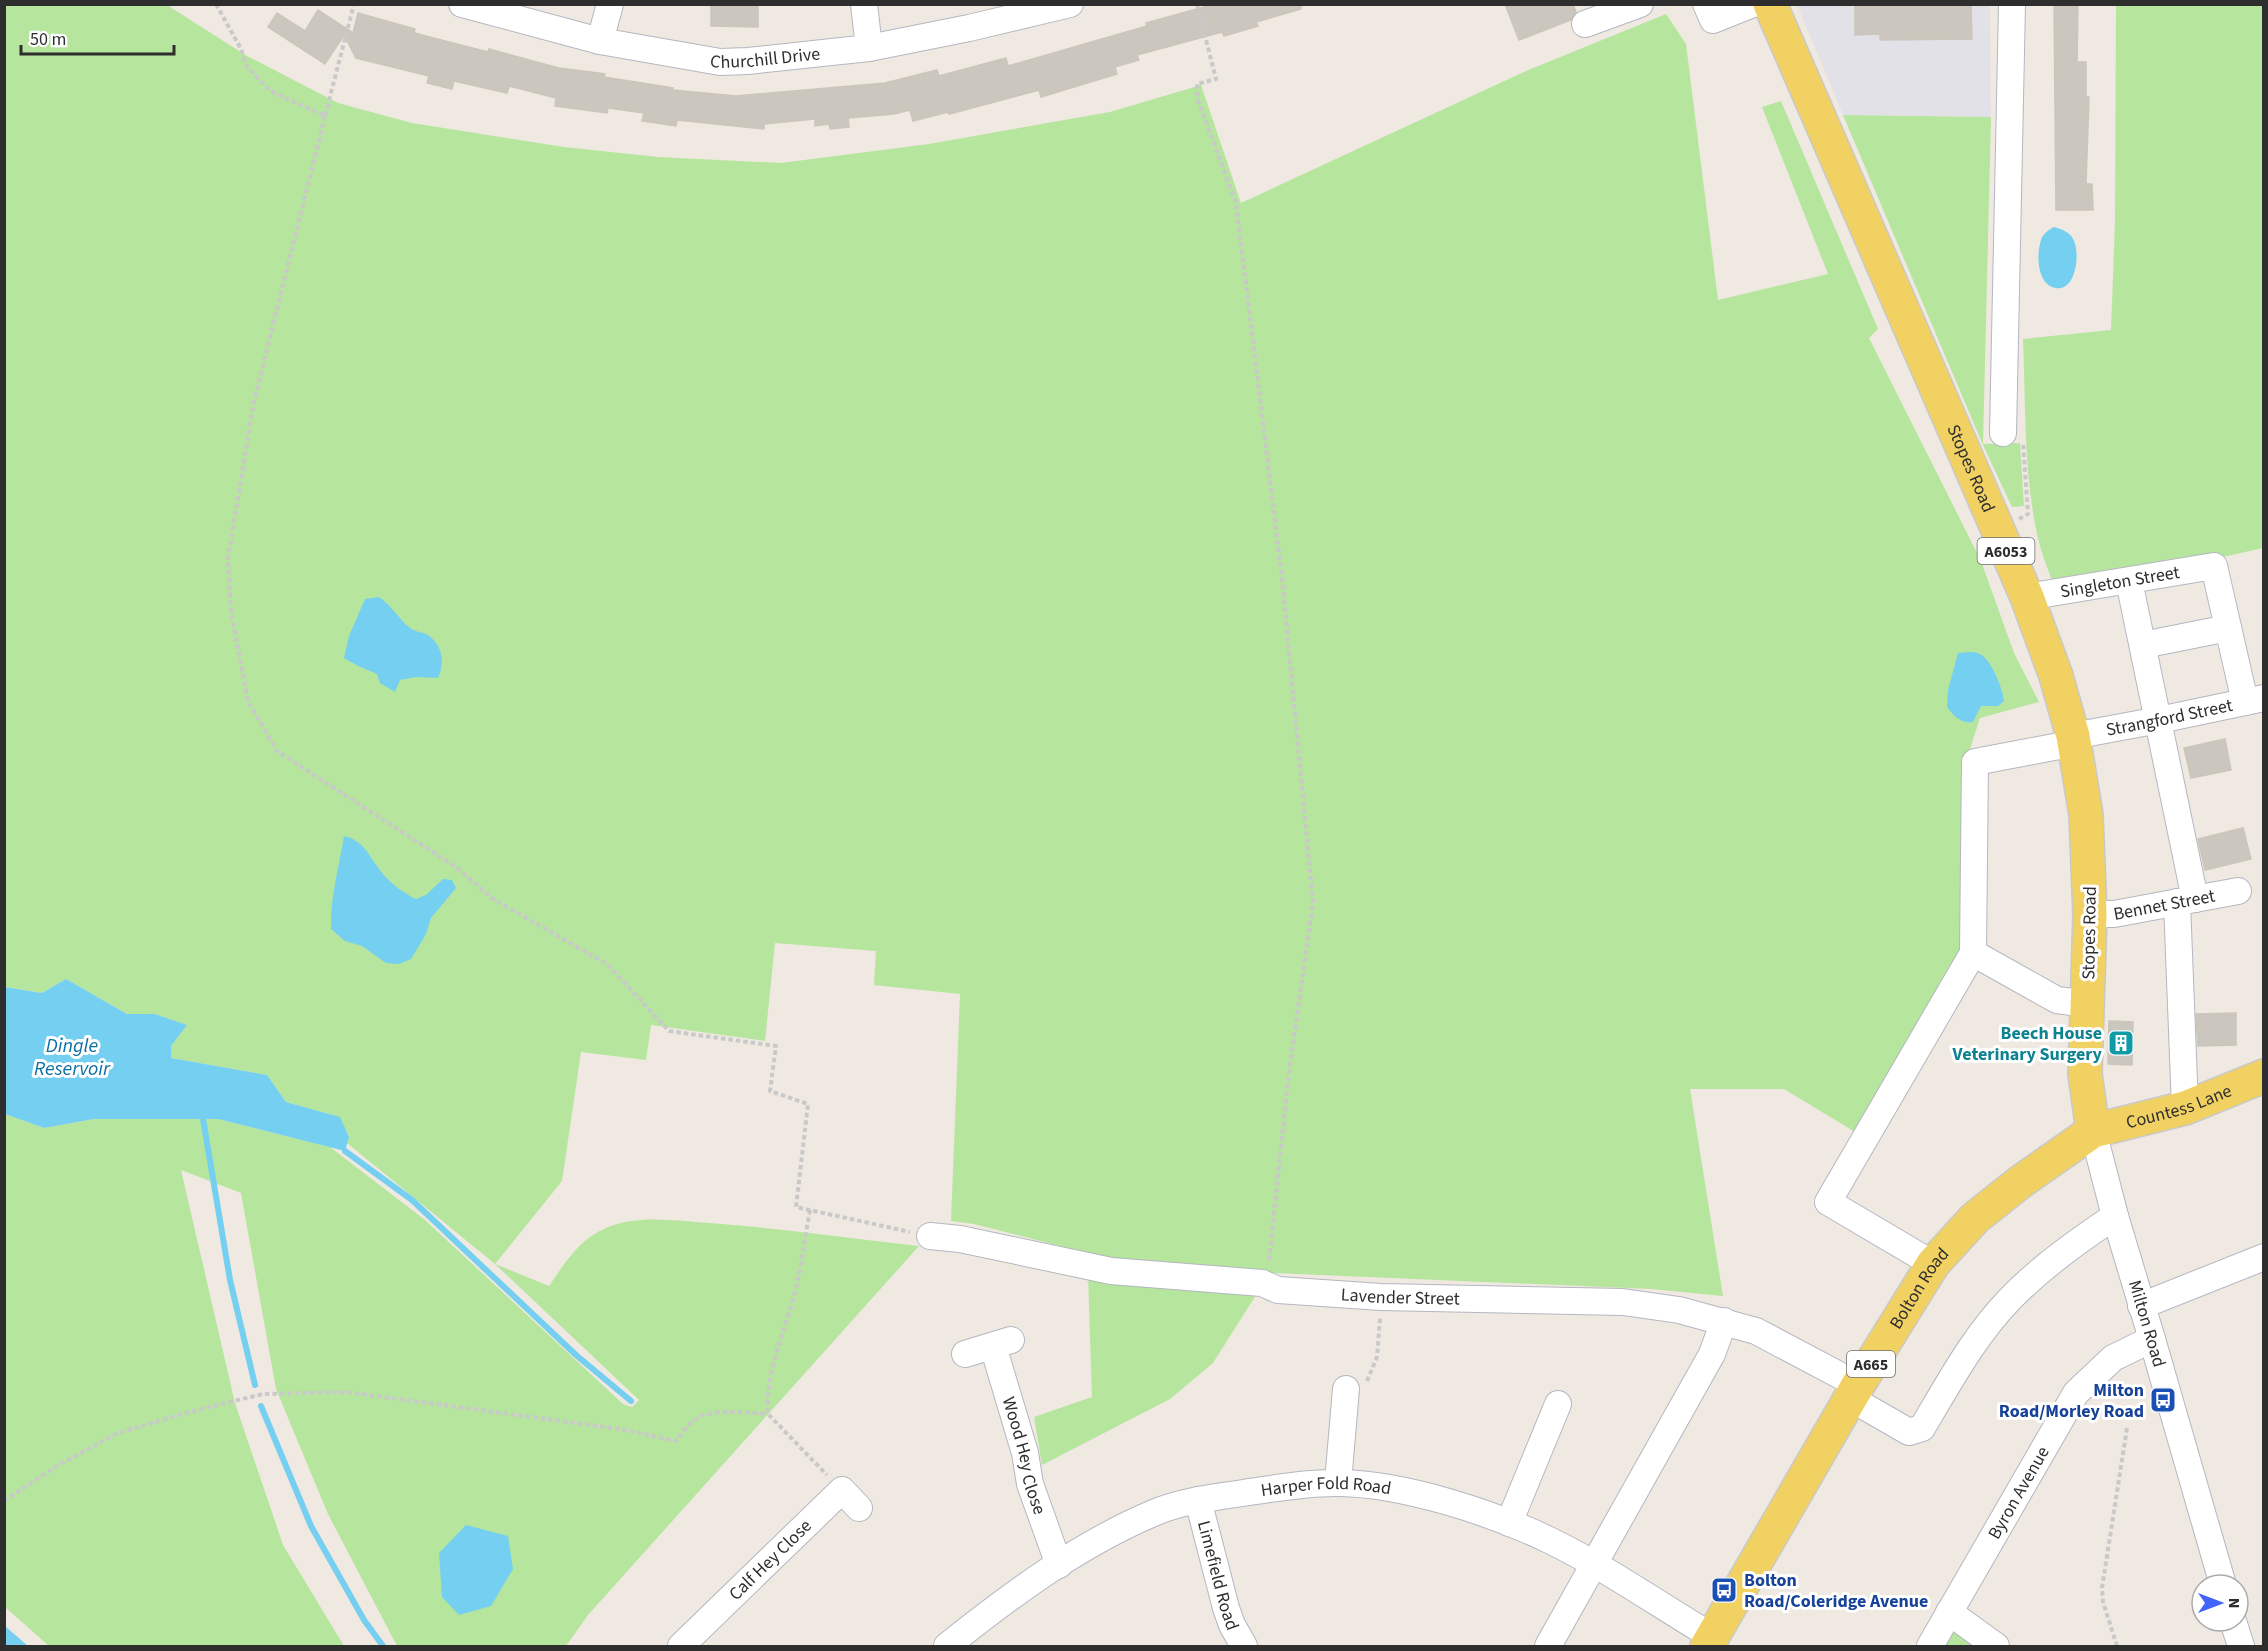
<svg xmlns="http://www.w3.org/2000/svg" width="2268" height="1651" font-family="'Source Sans 3',sans-serif">
  <style>
    .industrial { fill: #e3e1e8 }
    .green { fill: #b6e59e }
    .water { fill: #75cff0 }
    .lines { fill: none; stroke-linecap: round; stroke-linejoin: round }
    .stream { stroke: #75cff0; stroke-width: 6 }
    .building { fill: #cbc7bf; stroke: #cbc5ba; stroke-width: 1.5 }
    .minor-casing { stroke: #b4b7c1; stroke-width: 28 }
    .major-casing { stroke: #c9c9c9; stroke-width: 36 }
    .path { stroke: #c9c9c9; stroke-width: 4; stroke-dasharray: 4.5 3; stroke-linecap: butt }
    .minor { stroke: #fff; stroke-width: 26 }
    .major { stroke: #f2d163; stroke-width: 33 }
    .labels { text-anchor: middle; stroke-width: 6; stroke-linejoin: round; paint-order: stroke }
    .shield { fill: #fff; stroke: #6d6d6d; stroke-width: 1.5 }
    .shield-label { font-size: 16px; font-weight: bold; fill: #2e2e2e }
    .street-label { font-size: 18px; fill: #2e2e2e; stroke: #fff }
    .culture-label { font-size: 18px; font-weight: bold; fill: #0d838f; stroke: #fff; text-anchor: end }
    .transit-label { font-size: 18px; font-weight: bold; fill: #164399; stroke: #fff; text-anchor: end }
    .water-label { font-size: 20px; font-style: italic; fill: #0d6fa3; stroke: #fff }
  </style>
  <rect width="100%" height="100%" fill="#efe9e1"/>
  <path class="industrial" d="M1797,5H1990L1991,117L1843,115Z"/>
  <g class="green">
    <path d="M5,5H167L247,56L338,103L412,123L564,147L658,157L781,163L929,144L1110,112L1201,85L1241,203L1526,71L1666,14L1686,44L1718,300L1828,274L1762,107L1781,101L1878,329L1869,338L1981,561L2014,653L2039,702L1980,718L1969,752L1966,951L1860,1135L1784,1089H1690L1723,1296L1651,1289L1274,1273L1120,1261L974,1224L951,1221L960,994L874,985L876,951L775,943L765,1041L651,1025L646,1060L581,1052L562,1181L495,1264L549,1286C565,1263 579,1239 606,1228C638,1214 676,1221 709,1223C779,1228 849,1238 919,1246L588,1615L566,1646H397L328,1514L276,1389L241,1193L181,1170L235,1403L283,1545L344,1646H49L5,1607V1114L44,1128L94,1119H218L330,1147L425,1220L623,1404L632,1407L639,1400L495,1264L347,1143L349,1136L336,1116L286,1102L267,1075L171,1058V1046L186,1025L155,1014H127L66,979L42,993L5,987Z"/>
    <path d="M2116,5H2263V548L2196,563L2055,589C2050,575 2044,560 2040,546C2023,481 2026,406 2023,339L2111,330L2115,222Z"/>
    <path d="M1843,115L1991,117L1983,444L2020,443L2024,506L2012,507L1983,445Z"/>
    <path d="M1088,1274L1256,1295L1213,1363L1170,1399L1042,1465L1034,1417L1092,1397Z"/>
    <path d="M1950,1626L1981,1646H1945Z"/>
  </g>
  <g class="water">
    <path d="M2054,227C2061,229 2070,232 2073,239C2081,252 2076,292 2056,288C2037,285 2036,255 2041,240C2043,234 2048,230 2054,227Z"/>
    <path d="M379,597C392,606 399,619 410,628C415,632 423,632 428,635C443,646 445,663 438,678L416,677L400,680L395,692L380,683L377,674L358,666L344,658L349,636L365,599Z"/>
    <path d="M1958,653C1963,653 1971,651 1977,653C1990,655 2003,689 2004,701L1998,706H1981L1973,722C1961,724 1954,716 1947,707L1948,690Z"/>
    <path d="M344,836C363,841 366,851 377,866C386,880 401,892 416,899L426,895L443,879L452,880L456,888L431,918L426,934L411,959L399,964L386,963L362,946L345,941L331,929C330,898 339,867 344,836Z"/>
    <path d="M66,979L127,1014H155L187,1025L171,1046V1058L267,1075L286,1102L340,1117L349,1137L345,1151L218,1119H94L44,1128L5,1114V987L42,993Z"/>
    <path d="M466,1525L508,1536L513,1569L491,1606L459,1615L442,1597L439,1553Z"/>
    <path d="M5,1626L28,1646H5Z"/>
  </g>
  <g class="lines">
    <g class="stream">
      <path d="M203,1119L230,1280L255,1385"/>
      <path d="M345,1151L412,1200L576,1355L631,1401"/>
      <path d="M261,1406L311,1526L364,1620L383,1646"/>
    </g>
  </g>
  <g class="building">
    <path d="M711,4H758V27L711,26Z"/>
    <path d="M1203,4H1301V9L1256,22L1258,26L1224,36L1222,32L1137,55L1139,60L1115,67L1117,74L1041,97L1039,90L949,114L948,112L913,121L910,110L894,114L848,118L849,127L830,129L829,124L815,126V119L764,124V129L677,120L676,126L642,121L644,113L608,108L607,113L555,106L556,98L509,86L507,93L454,81L452,89L427,83L429,76L356,58L344,35L325,64L268,27L277,13L305,31L318,10L353,33L358,13L415,29L414,33L488,52L489,49L559,68L605,74L604,77L673,88V90L736,96L885,83L937,70L939,76L1006,58L1008,66L1147,26L1146,23L1204,7Z"/>
    <path d="M1505,4H1573L1576,12L1571,20L1519,40Z"/>
    <path d="M1855,4H1971L1972,39L1880,40V34L1855,35Z"/>
    <path d="M2054,4H2078L2077,62H2086V97H2089L2086,184H2092L2093,210H2056Z"/>
    <path d="M2225,739L2231,770L2191,778L2184,748Z"/>
    <path d="M2243,828L2251,859L2205,870L2198,839Z"/>
    <path d="M2236,1013V1045L2198,1046L2196,1014Z"/>
    <path d="M2109,1021L2133,1022L2132,1065L2108,1064Z"/>
  </g>
  <g class="lines">
    <g class="minor-casing">
      <g id="minor">
        <path id="s1" d="M462,4L600,41L720,62L748,61L869,48L969,28L1070,4"/>
        <path d="M864,4L869,48"/>
        <path d="M1706,4L1713,20L1753,4"/>
        <path d="M1585,24L1640,4"/>
        <path d="M600,41L610,4"/>
        <path d="M2003,433L2012,4"/>
        <path d="M2129,581L2195,899"/>
        <path id="s2" d="M2027,597L2214,566L2245,702"/>
        <path d="M2143,645L2228,628"/>
        <path id="s3" d="M2073,736L2159,720L2264,698"/>
        <path d="M2177,902L2185,1108"/>
        <path id="s4" d="M2090,914H2114L2238,891"/>
        <path d="M1973,953L2057,1000L2088,1004"/>
        <path id="s5" d="M2093,1131L2115,1216L2152,1339L2223,1585"/>
        <path id="s6" d="M930,1236L960,1239L1111,1271L1262,1283L1278,1290L1381,1297L1623,1302L1679,1310L1756,1331L1858,1385"/>
        <path d="M1933,1264L1828,1202L1973,953L1975,762L2075,743"/>
        <path d="M2141,1306L2264,1257"/>
        <path id="s7" d="M993,1346L1025,1453L1030,1484L1059,1565"/>
        <path d="M965,1354L1011,1340"/>
        <path d="M1850,1398L1909,1432L1922,1428C1949,1383 1974,1336 2010,1299C2041,1267 2078,1241 2115,1216"/>
        <path d="M1338,1482L1346,1389"/>
        <path id="s8" d="M1198,1500L1226,1608L1232,1625L1244,1646"/>
        <path d="M1509,1523L1558,1404"/>
        <path d="M1949,1612L1996,1646"/>
        <path d="M2233,1621L2241,1646"/>
        <path id="s9" d="M681,1646L842,1490L859,1508"/>
        <path id="s10" d="M947,1646C1011,1595 1079,1544 1156,1512C1185,1500 1218,1497 1249,1492C1279,1488 1310,1482 1340,1483C1403,1484 1491,1512 1549,1540C1605,1567 1659,1605 1713,1637"/>
        <path d="M1548,1646L1712,1354L1724,1321"/>
        <path id="s11" d="M1930,1646L2076,1393L2113,1358L2152,1339"/>
      </g>
    </g>
    <g class="major-casing">
      <g id="major">
        <path id="s12" d="M1770,4L2027,597L2056,676L2073,736L2086,815L2090,914L2085,1074L2093,1131"/>
        <path id="s13" d="M1707,1646L1858,1385L1933,1264L1975,1218L2019,1183L2093,1131L2185,1108L2264,1076"/>
      </g>
    </g>
    <g class="path">
      <path d="M216,4L241,49L247,67L270,91L325,116L354,4"/>
      <path d="M1197,4L1216,79L1197,84L1198,100L1236,203L1282,578L1313,902L1288,1080L1269,1262L1270,1263"/>
      <path d="M325,116L254,401L228,558L231,612L248,701L277,751L456,867L493,899L607,964L669,1031L776,1046L770,1091L808,1104L796,1207L910,1232"/>
      <path d="M2019,519L2028,514L2023,442"/>
      <path d="M810,1210C805,1236 802,1262 796,1288C786,1330 765,1369 768,1414L827,1475"/>
      <path d="M1367,1381L1377,1357L1380,1318"/>
      <path d="M4,1501L58,1465L118,1433L193,1411L263,1394L346,1392L620,1429L676,1441C682,1434 688,1424 696,1419C711,1408 749,1413 768,1414"/>
      <path d="M2117,1646L2103,1602L2102,1588L2127,1428"/>
    </g>
    <use href="#minor" class="minor"/>
    <use href="#major" class="major"/>
  </g>
  <defs>
    <g id="building-square" transform="scale(1.35)"><rect x="-9" y="-9" width="18" height="18" rx="4" fill="#0f9aa8" stroke="#fff"/><path d="M-4-6H4V6H1V3H-1V6H-4ZM-2.5-4.3h1.7v1.8h-1.7ZM.8-4.3h1.7v1.8H.8ZM-2.5-1h1.7V.8h-1.7ZM.8-1h1.7V.8H.8Z" fill="#fff"/></g>
    <g id="bus-square" transform="scale(1.35)"><rect x="-9" y="-9" width="18" height="18" rx="4" fill="#1a4fb4" stroke="#fff"/><path d="M-5-6H5V4H4V6H2V4H-2V6H-4V4H-5ZM-3.5-4V0h7V-4ZM-3.5 1.2v1.5H-2V1.2ZM2 1.2v1.5H3.5V1.2Z" fill="#fff"/></g>
  </defs>
  <g fill-rule="evenodd">
    <use href="#building-square" x="2121" y="1043"/>
    <use href="#bus-square" x="2163" y="1400"/>
    <use href="#bus-square" x="1724" y="1590"/>
  </g>
  <g class="labels">
    <g class="shield">
      <rect x="1977.5" y="538" width="57" height="26" rx="4.5"/>
      <rect x="1847" y="1351" width="48" height="26" rx="4.5"/>
    </g>
    <g class="shield-label">
      <text x="2006" y="557">A6053</text>
      <text x="1871" y="1370">A665</text>
    </g>
    <g class="street-label">
      <text dy="6" stroke="none"><textPath href="#s1" startOffset="310">Churchill Drive</textPath></text>
      <text dy="6" stroke="none"><textPath href="#s12" startOffset="506">Stopes Road</textPath></text>
      <text dy="6" stroke="none"><textPath href="#s2" startOffset="94">Singleton Street</textPath></text>
      <text dy="6" stroke="none"><textPath href="#s3" startOffset="98">Strangford Street</textPath></text>
      <text dy="6" stroke="none"><textPath href="#s4" startOffset="75">Bennet Street</textPath></text>
      <text transform="translate(2089 933) rotate(-89)" y="6">Stopes Road</text>
      <text dy="6" stroke="none"><textPath href="#s13" startOffset="742">Countess Lane</textPath></text>
      <text dy="6" stroke="none"><textPath href="#s13" startOffset="416">Bolton Road</textPath></text>
      <text dy="6" stroke="none"><textPath href="#s6" startOffset="476">Lavender Street</textPath></text>
      <text dy="6" stroke="none"><textPath href="#s5" startOffset="200">Milton Road</textPath></text>
      <text dy="6" stroke="none"><textPath href="#s7" startOffset="114">Wood Hey Close</textPath></text>
      <text dy="6" stroke="none"><textPath href="#s10" startOffset="422">Harper Fold Road</textPath></text>
      <text dy="6" stroke="none"><textPath href="#s11" startOffset="177">Byron Avenue</textPath></text>
      <text dy="6" stroke="none"><textPath href="#s9" startOffset="124">Calf Hey Close</textPath></text>
      <text dy="6" stroke="none"><textPath href="#s8" startOffset="78">Limefield Road</textPath></text>
    </g>
    <g class="culture-label">
      <text x="2102" y="1039">Beech House<tspan x="2102" dy="21">Veterinary Surgery</tspan></text>
    </g>
    <g class="transit-label">
      <text x="2144" y="1396">Milton<tspan x="2144" dy="21">Road/Morley Road</tspan></text>
      <text x="1744" y="1586" text-anchor="start">Bolton<tspan x="1744" dy="21">Road/Coleridge Avenue</tspan></text>
    </g>
    <g class="water-label">
      <text x="72" y="1052">Dingle<tspan x="72" dy="23">Reservoir</tspan></text>
    </g>
  </g>
  <rect width="2268" height="1651" fill="none" stroke="#2e2e2e" stroke-width="12"/>
  <g transform="translate(2220 1603) rotate(90)"><circle r="28" fill="#ffffff" stroke="#ababab" stroke-width="1.5"/>
  <path d="M0-4.5L10 22L0 15L-10 22Z" fill="#4264fb"/>
  <text y="-9" font-size="16" font-weight="bold" text-anchor="middle" fill="#2e2e2e">N</text>
  </g>
  <path d="M21 45v9h153v-9" fill="none" stroke="#2e2e2e" stroke-width="3"/>
  <text x="30" y="45" font-size="18" fill="#2e2e2e" stroke="#ffffff" stroke-width="4.5" paint-order="stroke">50 m</text>
</svg>
